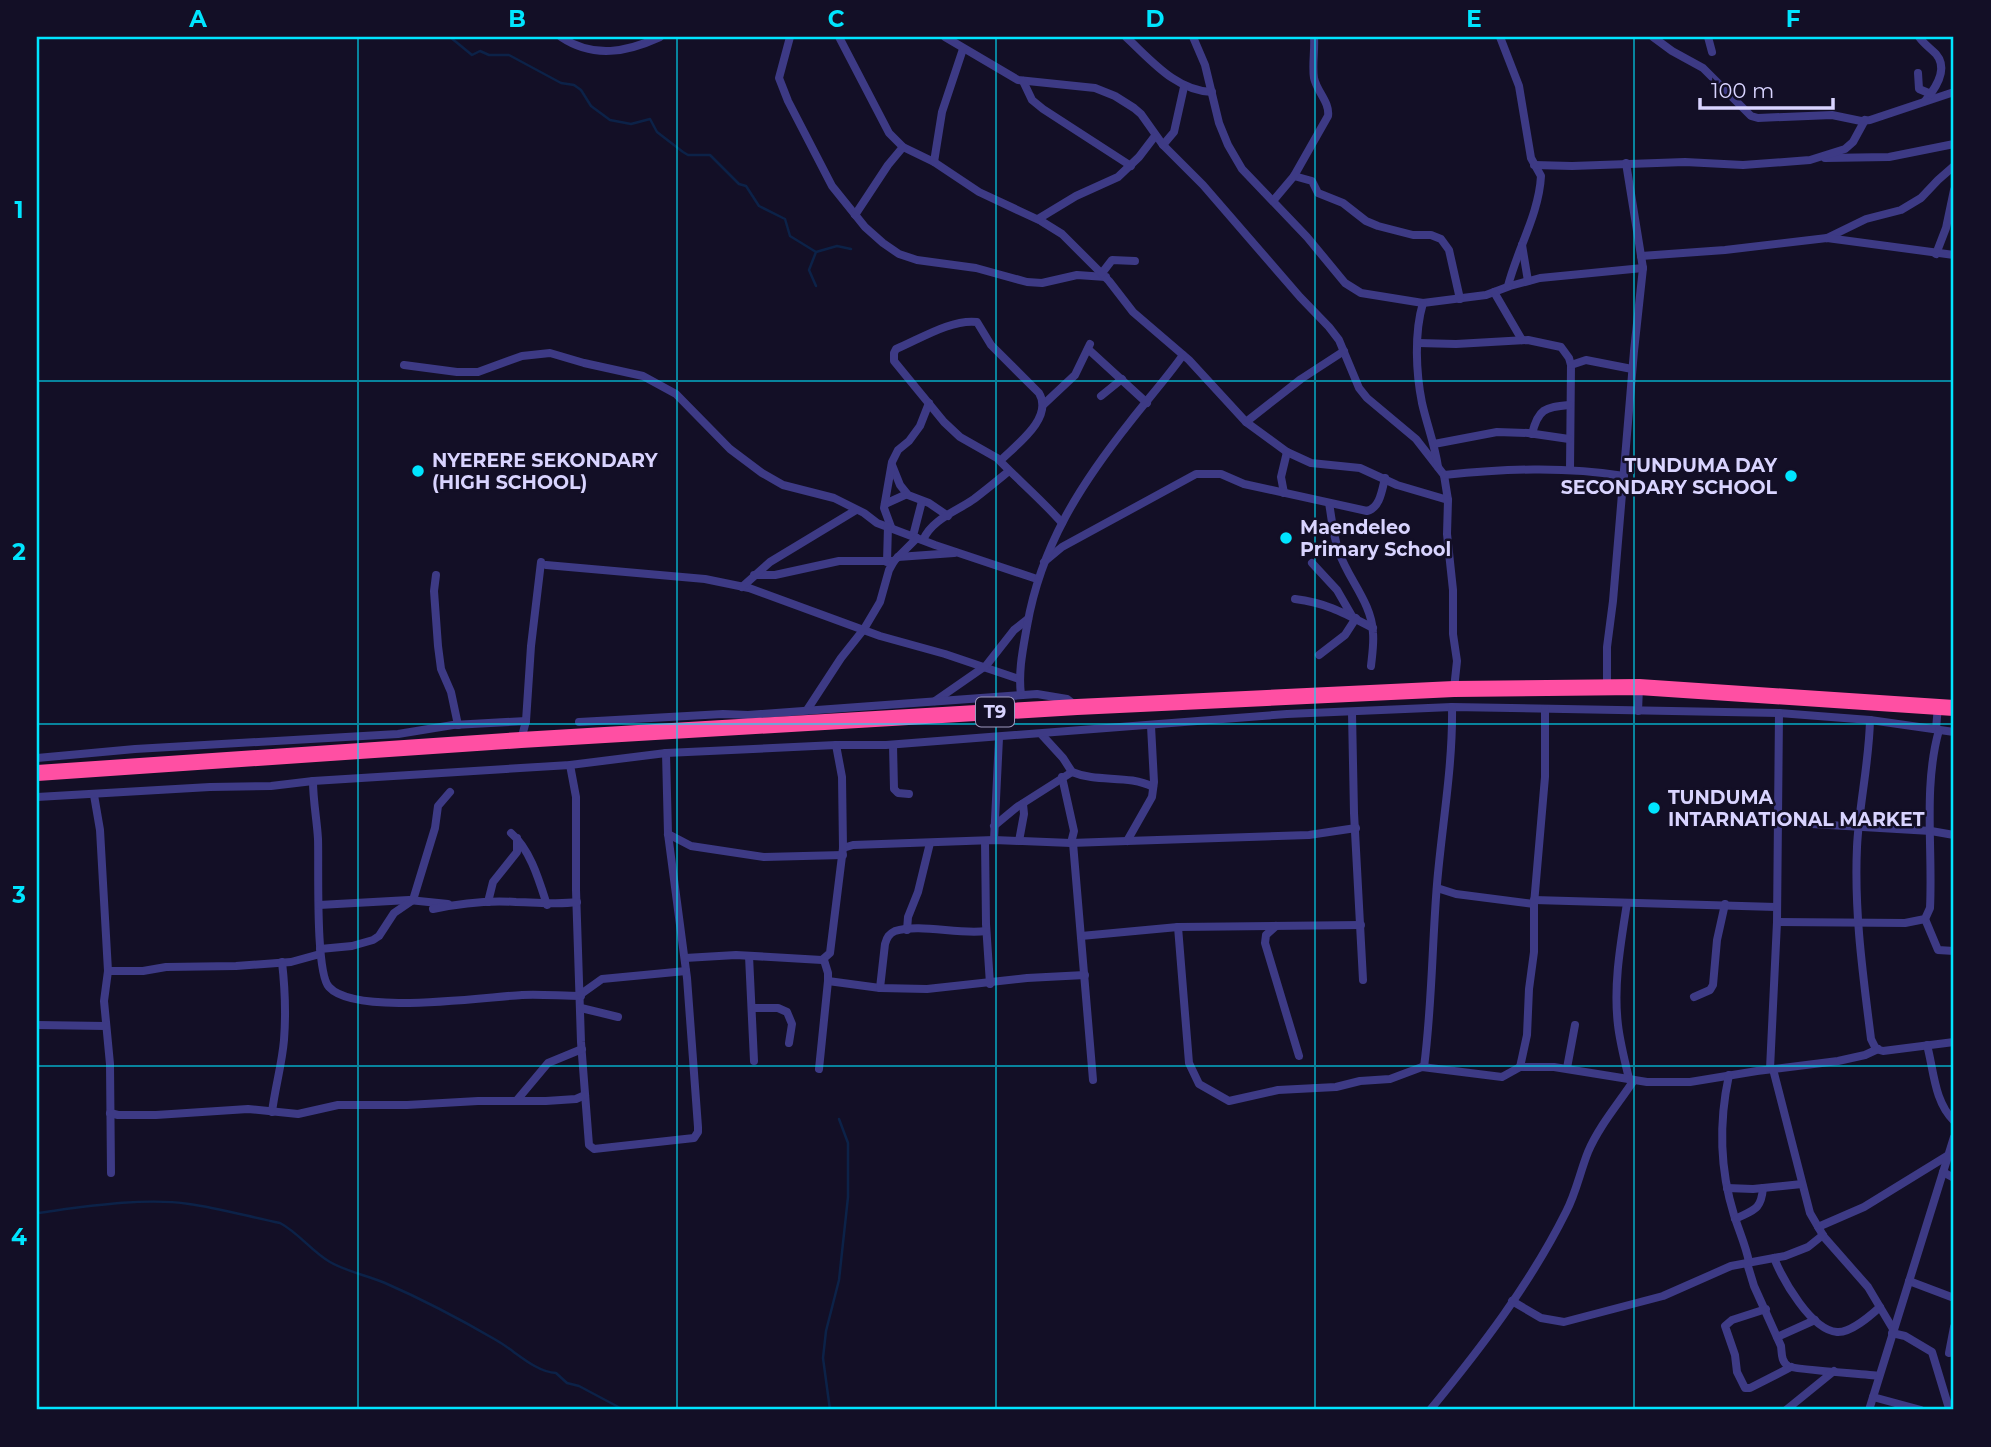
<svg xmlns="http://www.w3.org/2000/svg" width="1991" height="1447" font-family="Montserrat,sans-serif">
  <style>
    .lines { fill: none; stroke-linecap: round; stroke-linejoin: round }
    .stream { stroke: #0c2248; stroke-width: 2.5 }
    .street { stroke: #3d3a85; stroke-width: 8 }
    .highway { stroke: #ff4fa3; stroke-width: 16 }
    .grid { fill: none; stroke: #00e5ff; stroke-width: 2; stroke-opacity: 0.55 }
    .poi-dot { fill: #00e5ff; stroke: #130f26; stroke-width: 2.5 }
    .labels { text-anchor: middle; stroke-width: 5; stroke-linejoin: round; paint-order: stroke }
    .shield { fill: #130f26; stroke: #9e99be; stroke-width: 2 }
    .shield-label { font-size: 18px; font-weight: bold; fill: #d9d4ff }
    .poi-label { font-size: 19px; font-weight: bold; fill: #d9d4ff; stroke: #130f26; text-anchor: start }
    .neatline { fill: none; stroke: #00e5ff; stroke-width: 2.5 }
    .grid-label { font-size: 23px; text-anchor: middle; font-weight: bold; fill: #00e5ff }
  </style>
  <rect width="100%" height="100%" fill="#130f26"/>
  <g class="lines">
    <g class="stream">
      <path d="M450,37L472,55L480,51L489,55H509L561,83L574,85L581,90L591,106L610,120L631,124L650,119L657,132L683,152L688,155H710L739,184L746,186L759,206L785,219L790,236L816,252"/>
      <path d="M816,286L809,270L816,252L837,246L851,249"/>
      <path d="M37,1213C83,1207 143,1197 189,1204C219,1208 250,1217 280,1223C299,1233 311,1251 330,1262C345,1271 369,1276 385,1283C424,1300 460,1319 496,1340C514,1350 535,1372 556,1373L567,1383L579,1386L624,1410"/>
      <path d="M830,1410L823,1358L826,1331L839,1280L848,1197V1143L839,1119"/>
    </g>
    <g class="street">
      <path d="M561,37C594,59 627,52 660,37"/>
      <path d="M790,37L779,78L788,101L832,186L865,227L883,243L899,254L917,260L976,268L1027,282L1042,283L1077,275L1106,277"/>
      <path d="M839,37L889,133L903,147L934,162L979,192L1041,221L1062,234L1109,281L1133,312L1189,360L1246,422L1287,452L1311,463L1360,468L1397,485L1448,500"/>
      <path d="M945,37L1018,80L1095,88L1115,96L1134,108L1141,114L1163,145L1203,185L1300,297L1329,327L1339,340L1359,388L1367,398L1416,439L1444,475L1448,500L1447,534L1453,590V634L1457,661L1454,689"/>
      <path d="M1126,37C1151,60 1176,91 1212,92"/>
      <path d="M1193,37L1205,65L1219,123L1228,145L1242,169L1307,237L1345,283L1361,293L1423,303L1486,295L1510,286L1540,278L1643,268"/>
      <path d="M1500,37L1519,86L1531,158L1541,176C1539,214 1517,250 1508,286"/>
      <path d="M1653,37L1672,51L1703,68L1751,116L1758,118L1832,115L1861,121L1870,120L1954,92"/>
      <path d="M1708,37L1712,52"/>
      <path d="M1919,37C1924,44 1930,48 1936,54C1949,69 1936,88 1925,101"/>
      <path d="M1918,73L1919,89L1931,94"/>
      <path d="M1023,81L1032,100L1043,109L1131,166"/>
      <path d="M1163,145L1174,132L1184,87"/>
      <path d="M1825,158L1889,157L1954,144"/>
      <path d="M934,162L942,112L963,49"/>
      <path d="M1534,165L1572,166L1685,162L1743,165L1810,160L1845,149L1853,142L1865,120"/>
      <path d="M1294,176L1312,181L1318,193L1343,203L1366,221L1378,226L1413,235H1431L1441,239L1449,250L1460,299"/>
      <path d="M1273,201L1294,176L1328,116C1330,102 1317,92 1314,78C1312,65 1315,50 1314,37"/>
      <path d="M855,215L888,165L903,147"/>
      <path d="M1038,219L1076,196L1118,177L1139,157L1155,136"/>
      <path d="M1827,238L1866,219L1901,210L1921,198L1938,180L1954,166"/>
      <path d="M1522,245L1528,281"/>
      <path d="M1936,254L1946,228L1954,190"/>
      <path d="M1641,256L1725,250L1827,238L1954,255"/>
      <path d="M1102,273L1112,260L1135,261"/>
      <path d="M1494,292L1522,340"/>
      <path d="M1423,303C1414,333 1416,373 1422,403C1427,425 1435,445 1438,467"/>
      <path d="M1418,343L1456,344L1528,340L1561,347L1569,358L1571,365L1570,469"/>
      <path d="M1088,349L1147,403"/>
      <path d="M404,365L457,372H478L522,356L550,353L584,363L643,376L676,394L730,449L762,473L783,485L834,498L864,513L877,523L935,545L1037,579"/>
      <path d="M1571,365L1586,360L1632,369"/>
      <path d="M1101,396L1122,379"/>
      <path d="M1043,405L1075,375L1090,344"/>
      <path d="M1246,422L1301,379L1344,351"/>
      <path d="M1532,434C1538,409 1545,407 1569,405"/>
      <path d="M1434,444L1497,432L1528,433L1569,439"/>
      <path d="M1000,461C1016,445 1054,418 1039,393L991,345L977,322C951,319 920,339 896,349L894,353V361L944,422L960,437L997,458C1018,480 1042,500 1062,523"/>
      <path d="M892,465L900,485L908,495L929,503L948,516"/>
      <path d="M1444,475C1504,469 1564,466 1624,476"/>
      <path d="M1284,493L1281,477L1287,452"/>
      <path d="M1329,503C1332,520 1333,536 1339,552C1348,579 1372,603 1373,633C1374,644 1372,656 1371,666"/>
      <path d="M885,504L907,494"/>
      <path d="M891,527L884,508L892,462L898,450L909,441L920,426L929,403"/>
      <path d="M913,536L922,501"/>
      <path d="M923,540C932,519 957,511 974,499C986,490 998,480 1009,471"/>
      <path d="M898,557L954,553"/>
      <path d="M887,562L888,526"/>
      <path d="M1044,562L1062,547L1196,474H1221L1244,484L1367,511C1380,508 1382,490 1385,478"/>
      <path d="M1312,563L1337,590L1352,616"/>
      <path d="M546,565L705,579L749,588L880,636L945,654L1019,679"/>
      <path d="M436,575L434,591L438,646L441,669L451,692L458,725"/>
      <path d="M754,575H775L839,561H894"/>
      <path d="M742,587L770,562L856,510"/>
      <path d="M1295,599C1327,603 1344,613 1373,628"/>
      <path d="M1319,655L1345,635L1356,618"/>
      <path d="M985,667L1014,630L1028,619"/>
      <path d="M1607,686V647L1613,601L1634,351L1643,268L1626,163"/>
      <path d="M1021,695C1018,671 1023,649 1027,626C1041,546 1080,485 1130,422C1147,400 1166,379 1183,355"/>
      <path d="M935,701L984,667"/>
      <path d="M807,710L841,658L864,629L880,602L889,570L894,561L917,538"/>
      <path d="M1638,711L1639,687"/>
      <path d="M1352,713L1354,813L1363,980"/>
      <path d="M1870,720C1869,764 1859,805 1857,847C1854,912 1863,975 1871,1039L1876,1049L1883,1051L1954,1042"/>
      <path d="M579,722L723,714L748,715L1037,694L1067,699L1076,706"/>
      <path d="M1936,729L1938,706"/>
      <path d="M1042,735L1063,758L1072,772C1098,783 1128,774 1153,787"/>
      <path d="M521,740L526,721L531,646L541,562"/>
      <path d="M893,745L894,789L898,793L909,794"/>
      <path d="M37,758L135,749L398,734L453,725L526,721"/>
      <path d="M570,765L576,797V890L581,1042L589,1145L594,1149L694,1138L698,1132V1127L687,978L668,834L666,753"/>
      <path d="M1062,777L1074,831L1071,843"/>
      <path d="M313,781C313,801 317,820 318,839C319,864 315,972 329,987C355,1016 483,997 522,995C542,994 561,996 581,996"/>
      <path d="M94,795L100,830L108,971L104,1001L110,1064L111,1173"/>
      <path d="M37,797L210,787L271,786L313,781L570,765L666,753L836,745H886L1287,714L1452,707L1779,713L1870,720L1954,732"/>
      <path d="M1777,817L1795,823L1931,831L1954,835"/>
      <path d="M994,826L1017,807L1072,772"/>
      <path d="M511,833C530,849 539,880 547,905"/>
      <path d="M668,834L691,846L764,857L843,855"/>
      <path d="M994,840L999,738"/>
      <path d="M985,841L986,924L990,984"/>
      <path d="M1019,841L1024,814L1023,804"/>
      <path d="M1127,841L1152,797L1154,782L1151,726"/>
      <path d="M1073,843L1093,1080"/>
      <path d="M843,848L853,845L994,840L1071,843L1127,841L1309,835L1356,828"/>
      <path d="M1437,888L1456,894L1534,904"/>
      <path d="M1534,900L1776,907"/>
      <path d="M488,902L493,882L517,852V838"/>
      <path d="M1627,903C1621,942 1613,984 1618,1025C1620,1043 1625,1061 1629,1079"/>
      <path d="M319,905L409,900L448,904"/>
      <path d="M433,909C461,903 488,900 516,902C537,902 556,905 577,902"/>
      <path d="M1925,919L1938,950L1954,951"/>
      <path d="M1777,922L1905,923L1925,919L1930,908C1933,849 1923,787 1939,730"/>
      <path d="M1276,926L1266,935L1265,943L1299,1056"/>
      <path d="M1178,927L1189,1063L1199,1084L1229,1101L1278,1090L1336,1087L1360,1081L1390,1079L1422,1067L1502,1077L1520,1067H1554L1647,1082H1690L1757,1071L1838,1061L1865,1055L1878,1049"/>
      <path d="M907,930L908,917L918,892L930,843"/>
      <path d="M1081,936L1178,927L1361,925"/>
      <path d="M320,949L352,946L373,940L379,936L394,913L413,900L435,828L438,806L450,792"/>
      <path d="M749,956L754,1061"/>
      <path d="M685,958L736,955L822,960L830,953L843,848L842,777L836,745"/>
      <path d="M108,971H143L166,967L236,966L291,962L320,954"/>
      <path d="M828,981L880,988L927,989L1027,978L1085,975"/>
      <path d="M880,988L885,944C887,937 889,934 895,931C920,923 959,935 986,931"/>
      <path d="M581,994L602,979L686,971"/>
      <path d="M1694,997L1710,990L1713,985L1717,940L1725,904"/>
      <path d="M581,1008L618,1017"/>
      <path d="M753,1008H778L787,1012L792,1024L789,1043"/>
      <path d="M37,1025L106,1026"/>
      <path d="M1927,1045C1934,1071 1934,1101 1954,1121"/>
      <path d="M1424,1067C1432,1007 1432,945 1437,884C1442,825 1453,766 1452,707"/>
      <path d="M1520,1067L1527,1035L1529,989L1534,952V904L1545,777V709"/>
      <path d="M1567,1068L1575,1025"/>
      <path d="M819,1069L828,981V973L824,960"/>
      <path d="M1770,1069L1777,922L1779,713"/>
      <path d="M1773,1069L1810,1213L1824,1237L1868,1287L1893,1329"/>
      <path d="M1729,1075C1719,1121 1720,1170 1734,1215C1739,1231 1746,1246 1749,1262"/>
      <path d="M517,1100L548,1063L582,1049"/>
      <path d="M272,1112C275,1088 282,1064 284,1040C286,1014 285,988 282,962"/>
      <path d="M110,1113L118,1115H156L248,1109L298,1114L338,1105H407L478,1101H546L576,1099L585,1095"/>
      <path d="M1943,1172L1954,1178"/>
      <path d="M1727,1188L1753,1189L1802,1184"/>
      <path d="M1735,1219C1753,1210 1761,1211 1763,1188"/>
      <path d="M1818,1227L1864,1207L1947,1156"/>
      <path d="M1774,1258C1783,1280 1811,1330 1837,1332C1851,1333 1870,1316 1880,1307"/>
      <path d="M1747,1263L1754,1286L1781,1346C1782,1354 1781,1361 1788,1366C1794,1370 1866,1374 1879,1376"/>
      <path d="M1909,1281L1954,1298"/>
      <path d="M1512,1301L1541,1318L1564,1322L1663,1296L1731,1266L1785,1256L1808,1247L1823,1235"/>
      <path d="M1766,1309L1732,1320L1725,1326L1735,1355L1737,1372L1745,1388H1750L1791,1367"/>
      <path d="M1892,1333L1905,1336L1932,1352L1948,1405L1952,1410"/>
      <path d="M1777,1337L1815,1320"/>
      <path d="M1949,1353L1954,1327"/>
      <path d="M1873,1397L1921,1410"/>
      <path d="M1430,1410C1481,1348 1530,1284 1566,1212C1576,1193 1580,1172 1588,1152C1599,1126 1619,1103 1634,1080"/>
      <path d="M1786,1410L1834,1371"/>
      <path d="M1869,1410L1954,1137"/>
    </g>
    <path class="highway" d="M37,773L521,740L1077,707L1454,689L1639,687L1954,708"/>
  </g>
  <path class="grid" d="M358,37V1410M677,37V1410M996,37V1410M1315,37V1410M1634,37V1410M37,381H1954M37,724H1954M37,1066H1954"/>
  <g class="poi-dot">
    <circle cx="418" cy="471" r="7"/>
    <circle cx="1791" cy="476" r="7"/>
    <circle cx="1286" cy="538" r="7"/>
    <circle cx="1654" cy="808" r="7"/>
  </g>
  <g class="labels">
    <rect class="shield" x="976" y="697.5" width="38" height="29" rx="5"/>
    <g class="shield-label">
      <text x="995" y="718">T9</text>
    </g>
    <g class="poi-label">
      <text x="432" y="467">NYERERE SEKONDARY<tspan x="432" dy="22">(HIGH SCHOOL)</tspan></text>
      <text x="1777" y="472" text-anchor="end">TUNDUMA DAY<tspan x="1777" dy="22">SECONDARY SCHOOL</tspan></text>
      <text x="1300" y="534">Maendeleo<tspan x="1300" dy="22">Primary School</tspan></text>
      <text x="1668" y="804">TUNDUMA<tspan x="1668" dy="22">INTARNATIONAL MARKET</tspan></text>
    </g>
  </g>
  <rect width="1991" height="1447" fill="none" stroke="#130f26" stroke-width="77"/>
  <path d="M1700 98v10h133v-10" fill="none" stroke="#d9d4ff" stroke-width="3.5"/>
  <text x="1711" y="98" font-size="21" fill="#d9d4ff" stroke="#130f26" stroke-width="5" paint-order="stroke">100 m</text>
  <rect x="38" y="38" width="1914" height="1370" class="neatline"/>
  <g class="grid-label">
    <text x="198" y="27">A</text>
    <text x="517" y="27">B</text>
    <text x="836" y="27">C</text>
    <text x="1155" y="27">D</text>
    <text x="1474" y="27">E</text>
    <text x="1793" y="27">F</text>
    <text x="19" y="218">1</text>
    <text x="19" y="560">2</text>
    <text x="19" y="903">3</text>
    <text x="19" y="1245">4</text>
  </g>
</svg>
